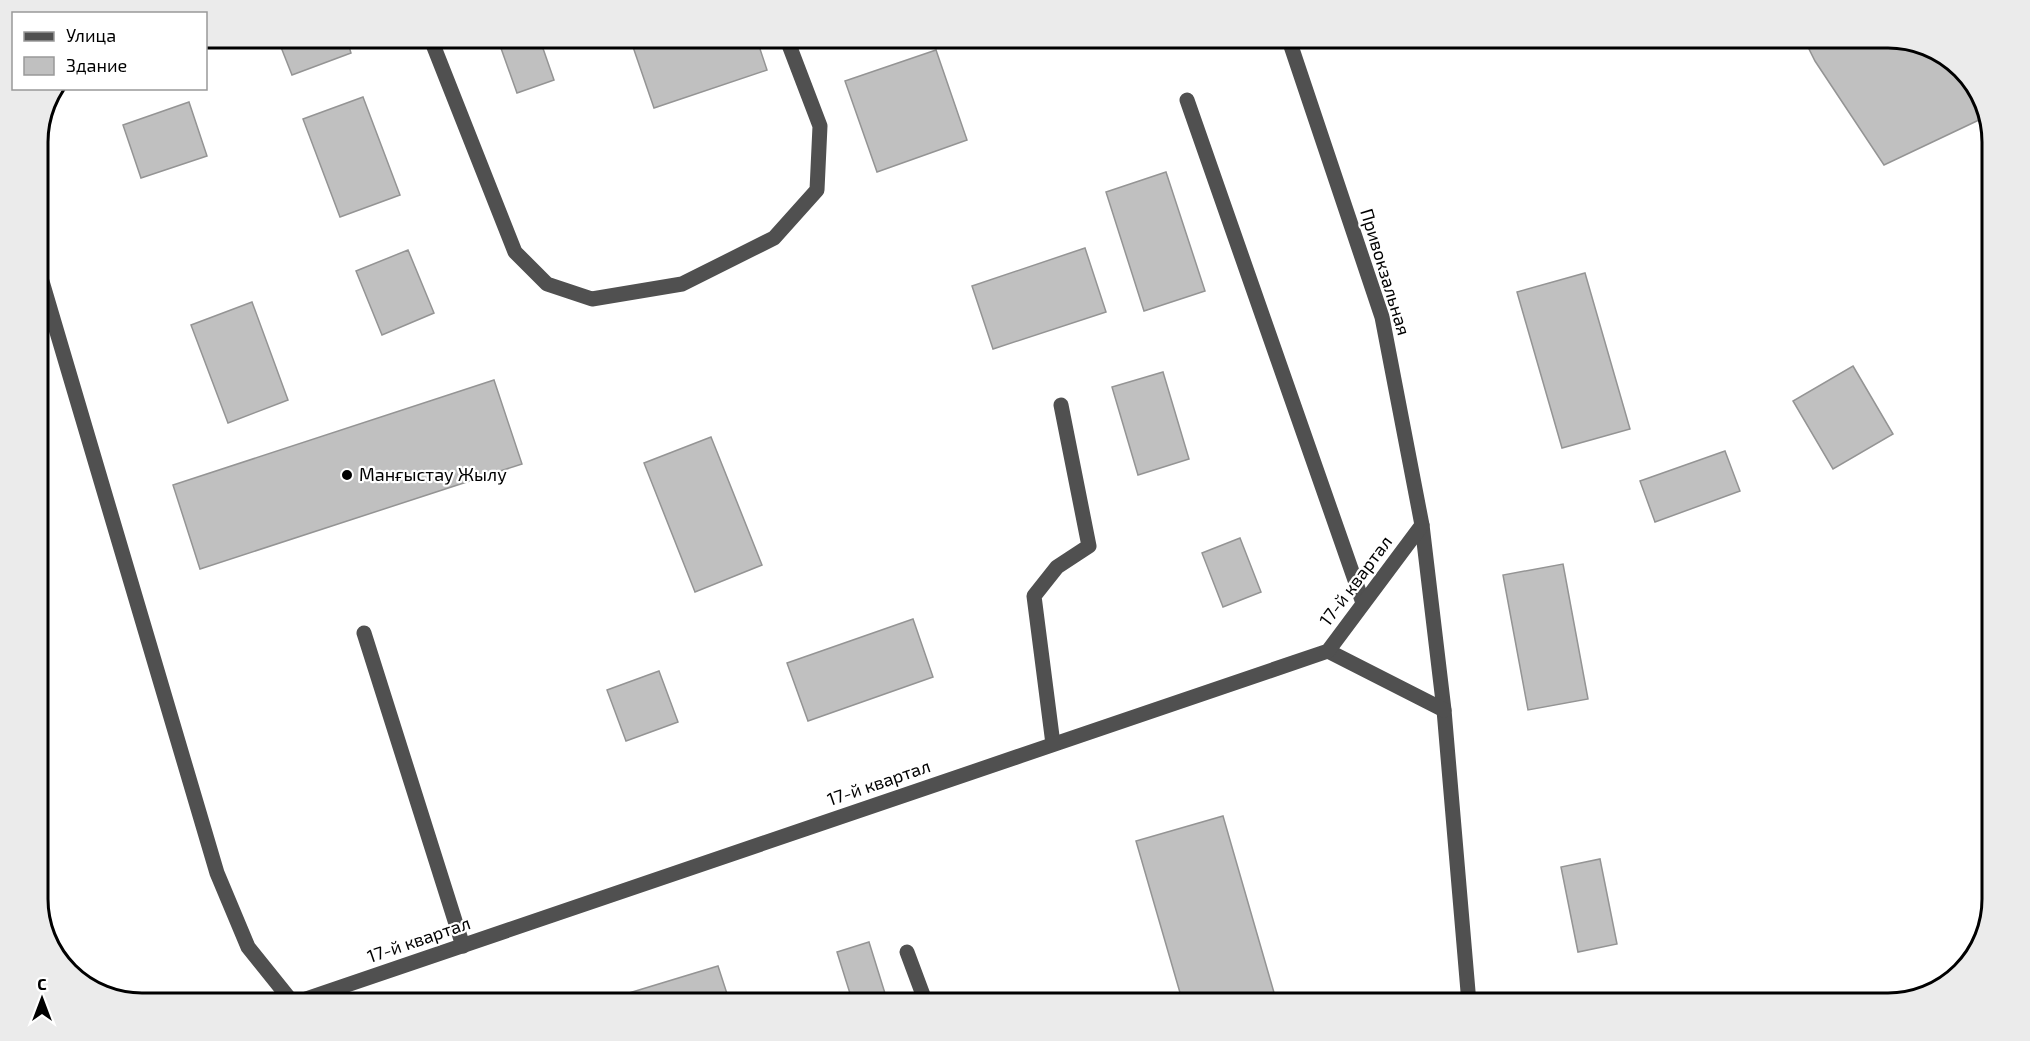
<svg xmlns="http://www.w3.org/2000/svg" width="2030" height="1041" font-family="'Exo 2',sans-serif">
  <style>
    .building { fill: #c0c0c0; stroke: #949494; stroke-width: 1.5 }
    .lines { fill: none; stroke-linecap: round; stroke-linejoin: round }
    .minor { stroke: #505050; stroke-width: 15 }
    .poi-dot { fill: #000; stroke: #fff; stroke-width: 2 }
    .labels { text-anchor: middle; stroke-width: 4.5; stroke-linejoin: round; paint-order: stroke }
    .street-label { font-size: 18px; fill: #000; stroke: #fff }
    .poi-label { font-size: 18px; fill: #000; stroke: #fff; text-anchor: start }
    .rim { fill: none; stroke: #000; stroke-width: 3 }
  </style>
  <rect width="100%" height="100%" fill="#fff"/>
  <g class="building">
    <path d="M277,37H346L351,53L292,75Z"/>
    <path d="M497,37H539L554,80L517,93Z"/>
    <path d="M652,37H756L767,70L654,108L632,44Z"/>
    <path d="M1803,37H1888L1934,48L1966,76L1981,119L1884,165L1815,61Z"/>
    <path d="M936,50L967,140L877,172L845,81Z"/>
    <path d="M363,97L400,195L340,217L303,119Z"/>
    <path d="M189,102L207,156L141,178L123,125Z"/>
    <path d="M1166,172L1205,291L1144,311L1106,192Z"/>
    <path d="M1085,248L1106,312L993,349L972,286Z"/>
    <path d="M408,250L434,313L382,335L356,271Z"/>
    <path d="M1585,273L1630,429L1562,448L1517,292Z"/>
    <path d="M252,302L288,400L228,423L191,325Z"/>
    <path d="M1853,366L1893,434L1833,469L1793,401Z"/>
    <path d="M1163,372L1189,459L1138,475L1112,387Z"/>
    <path d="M494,380L522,464L200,569L173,485Z"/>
    <path d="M711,437L762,565L695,592L644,463Z"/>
    <path d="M1725,451L1740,491L1655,522L1640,481Z"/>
    <path d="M1240,538L1261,592L1223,607L1202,553Z"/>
    <path d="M1563,564L1588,699L1528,710L1503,575Z"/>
    <path d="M913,619L933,677L808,721L787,663Z"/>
    <path d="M659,671L678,722L626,741L607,690Z"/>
    <path d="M1223,816L1277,1003H1183L1136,841Z"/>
    <path d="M1600,859L1617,944L1578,952L1561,867Z"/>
    <path d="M869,942L888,1003H853L837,952Z"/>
    <path d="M718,966L730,1003H596Z"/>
  </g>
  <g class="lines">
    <g class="minor">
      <path d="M430,37L515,252L547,284L592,299L682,284L774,238L817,190L820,126L786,37"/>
      <path d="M1288,37L1382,317L1422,525L1444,710L1469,1003"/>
      <path d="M1187,100L1363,603"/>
      <path d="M38,268L217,873L248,947L293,1003"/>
      <path d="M364,633L463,946"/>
      <path d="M1328,651L1444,710"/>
      <path d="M1053,744L1034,596L1057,567L1089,546L1061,405"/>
      <path d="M907,952L926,1003"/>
      <path d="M294,1003L1328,651L1422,525"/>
    </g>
  </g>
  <circle class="poi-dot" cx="347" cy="475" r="6"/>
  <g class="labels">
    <g class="street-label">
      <text transform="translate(1385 272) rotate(73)" y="6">Привокзальная</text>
      <text transform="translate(1356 581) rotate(-53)" y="6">17-й квартал</text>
      <text transform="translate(879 783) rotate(-19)" y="6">17-й квартал</text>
      <text transform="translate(419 940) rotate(-19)" y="6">17-й квартал</text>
    </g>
    <g class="poi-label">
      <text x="359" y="481">Манғыстау Жылу</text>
    </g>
  </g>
  <path d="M0 0H2030V1041H0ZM142 48H1888A94 94 0 0 1 1982 142V899A94 94 0 0 1 1888 993H142A94 94 0 0 1 48 899V142A94 94 0 0 1 142 48Z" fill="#ebebeb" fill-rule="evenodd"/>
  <path class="rim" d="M142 48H1888A94 94 0 0 1 1982 142V899A94 94 0 0 1 1888 993H142A94 94 0 0 1 48 899V142A94 94 0 0 1 142 48Z"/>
  <rect x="12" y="12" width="195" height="78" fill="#ffffff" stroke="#999999" stroke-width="1.5"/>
  <rect x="24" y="32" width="30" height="9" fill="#505050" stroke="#999999" stroke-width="1.5"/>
  <text x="66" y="42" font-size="18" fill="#000000">Улица</text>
  <rect x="24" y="57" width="30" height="18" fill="#c0c0c0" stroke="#999999" stroke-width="1.5"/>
  <text x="66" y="72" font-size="18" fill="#000000">Здание</text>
  <g transform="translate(42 999)" stroke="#ffffff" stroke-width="4.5" paint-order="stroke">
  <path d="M0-4.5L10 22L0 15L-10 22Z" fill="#000000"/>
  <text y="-9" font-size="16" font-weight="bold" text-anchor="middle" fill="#000000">С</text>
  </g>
</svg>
